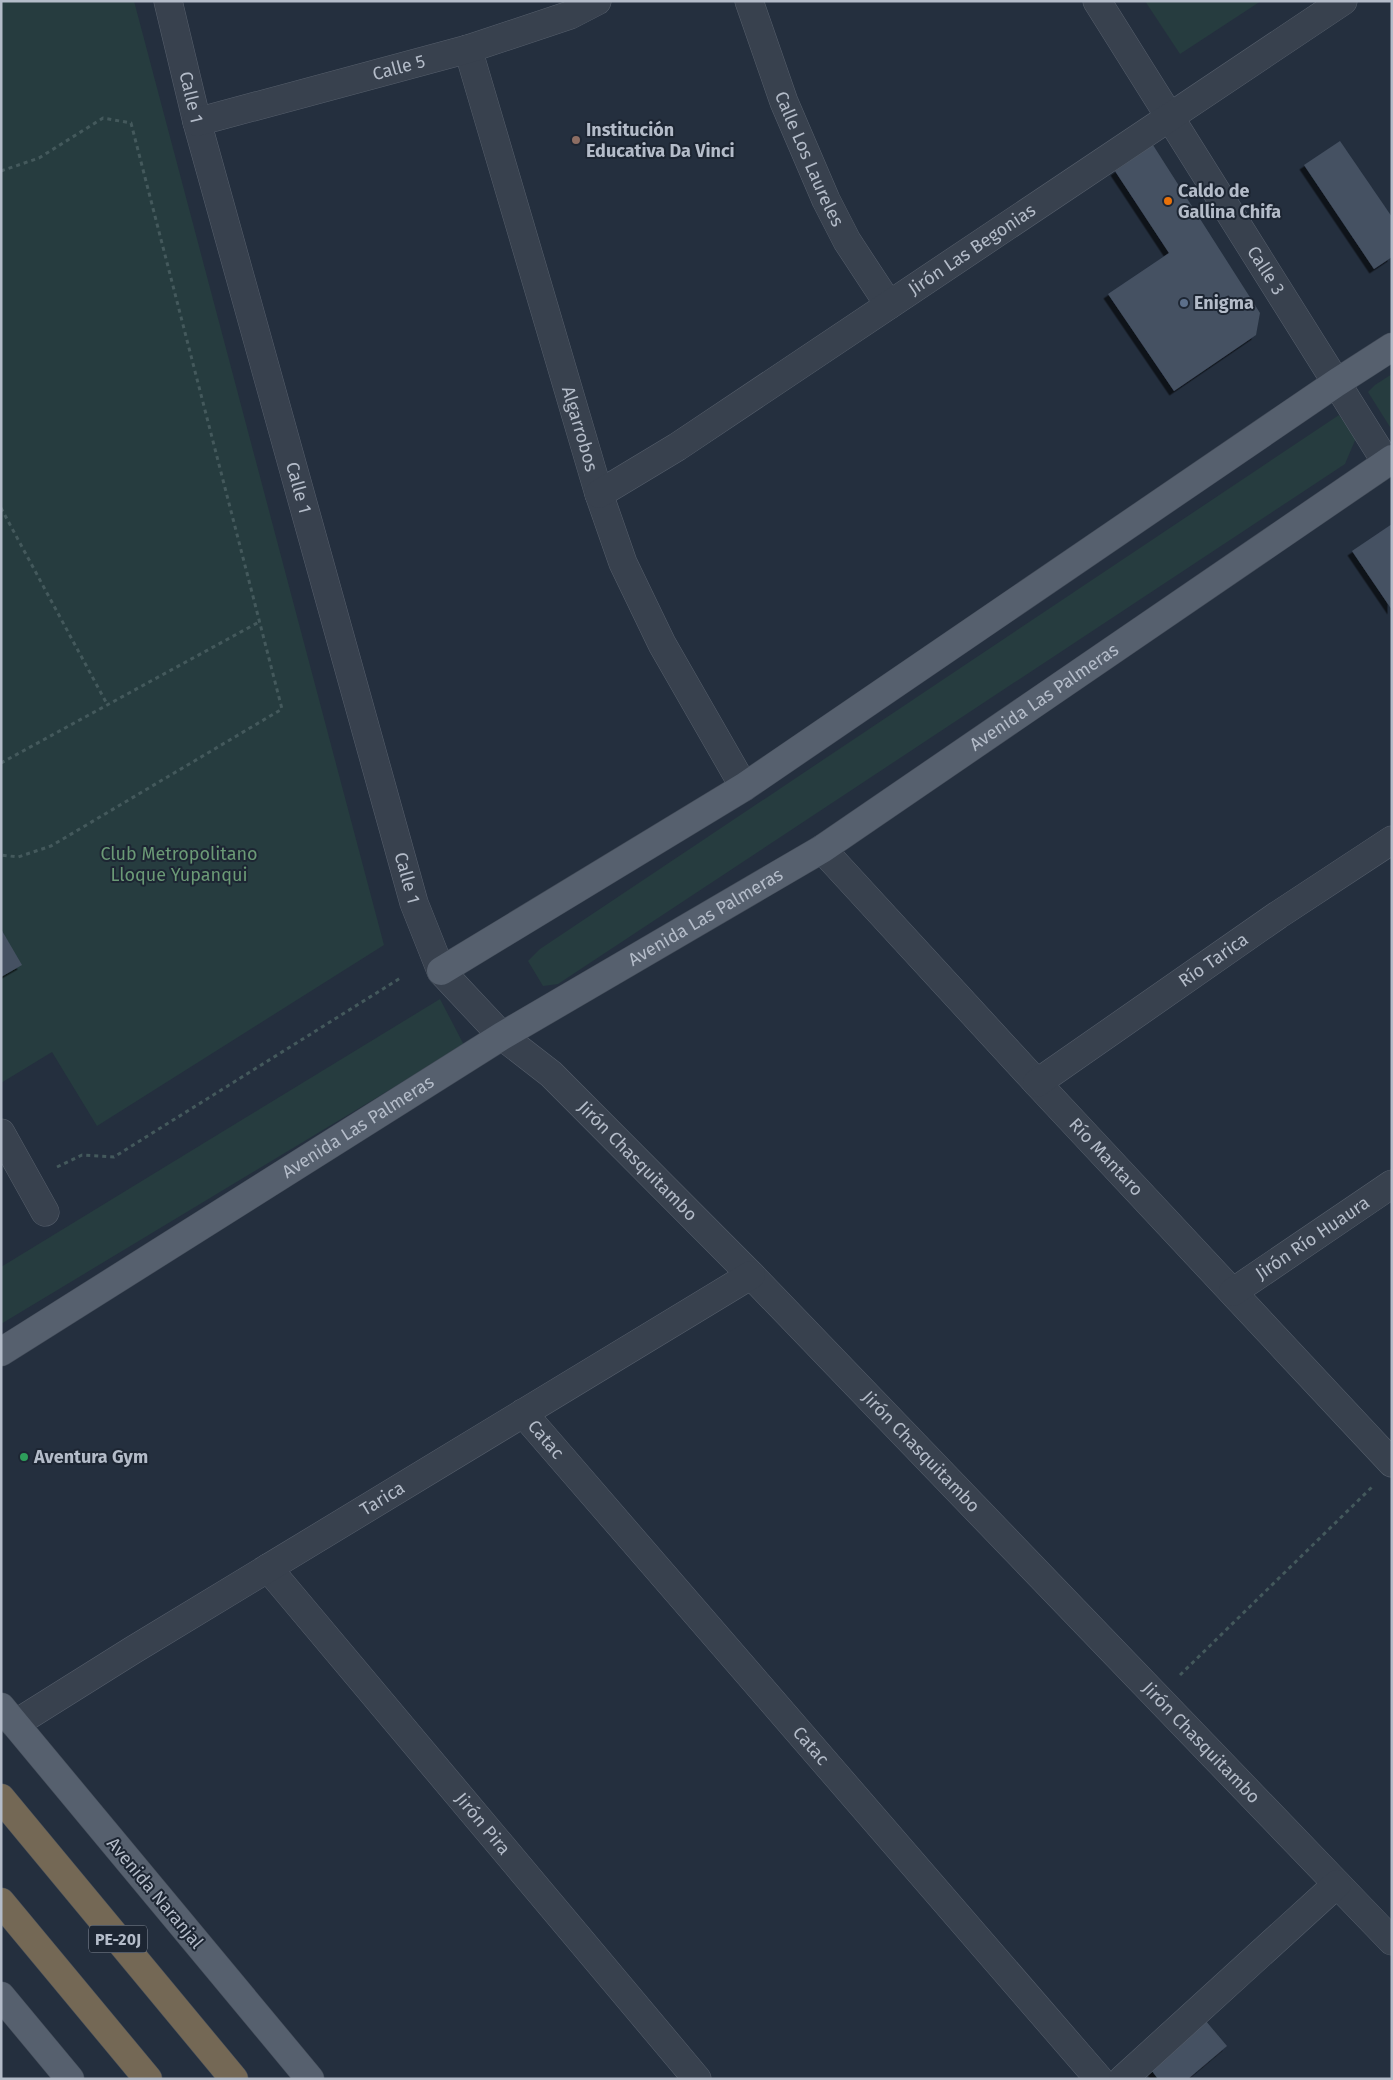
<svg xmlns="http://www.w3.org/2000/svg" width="1393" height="2080" font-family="'Fira Sans',sans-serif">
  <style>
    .green { fill: #263c3f }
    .building { fill: #455162; filter: url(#shadow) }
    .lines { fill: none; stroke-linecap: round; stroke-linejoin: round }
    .minor-casing { stroke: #565f6c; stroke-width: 29 }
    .major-casing { stroke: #414a57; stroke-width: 29 }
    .highway-casing { stroke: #434c59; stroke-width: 29 }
    .path { stroke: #44595c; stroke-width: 3; stroke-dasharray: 4 4; stroke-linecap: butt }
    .minor { stroke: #38414e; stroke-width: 28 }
    .major { stroke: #56606e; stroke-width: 28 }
    .highway { stroke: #746855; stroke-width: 28 }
    .education-dot { fill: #8d6e63; stroke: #1d2633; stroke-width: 2 }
    .food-dot { fill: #e8710a; stroke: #1d2633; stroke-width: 2 }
    .service-dot { fill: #5c6f8a; stroke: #1d2633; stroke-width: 2 }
    .leisure-dot { fill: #2e9e5b; stroke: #1d2633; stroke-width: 2 }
    .labels { text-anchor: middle; stroke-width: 4; stroke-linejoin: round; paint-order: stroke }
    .shield { fill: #1d2633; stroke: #878f9c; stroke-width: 1 }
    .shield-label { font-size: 16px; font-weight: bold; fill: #b4bcc9 }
    .street-label { font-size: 18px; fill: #b4bcc9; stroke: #1d2633 }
    .poi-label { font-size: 18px; font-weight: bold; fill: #b4bcc9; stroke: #1d2633; text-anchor: start }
    .park-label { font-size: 18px; fill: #6b9a76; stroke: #1d2633 }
  </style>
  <defs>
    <filter id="shadow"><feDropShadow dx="-4.5" dy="4.5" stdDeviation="0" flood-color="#0009"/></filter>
  </defs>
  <rect width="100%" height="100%" fill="#242f3e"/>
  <g class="green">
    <path d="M1,1H134L384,945L97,1126L52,1052L1,1083Z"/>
    <path d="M1145,1H1261L1180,54Z"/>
    <path d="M1392,374V426L1390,427L1368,392L1375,385Z"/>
    <path d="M1339,415L1356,438L1345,464L558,984L543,986L528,961L540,949Z"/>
    <path d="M440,999L464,1045L1,1324V1267Z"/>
  </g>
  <g class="building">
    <path d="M1340,141L1392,217V257L1374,269L1304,165Z"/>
    <path d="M1153,145L1260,313L1256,335L1174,391L1108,294L1169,253L1115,171Z"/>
    <path d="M1392,524V610L1352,551Z"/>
    <path d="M1,929L22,965L1,977Z"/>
    <path d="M1205,2020L1227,2046L1188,2079H1158L1149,2067Z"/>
  </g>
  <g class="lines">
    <g class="minor-casing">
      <g id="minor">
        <path id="s1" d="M168,1L197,122L414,903L441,971L502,1036L551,1074L751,1275L1392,1941"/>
        <path id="s2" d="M749,1L784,102L826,200L847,241L889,305"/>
        <path id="s3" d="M1097,1L1386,462"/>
        <path id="s4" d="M468,49L599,494L623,563L662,644L744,787"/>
        <path id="s5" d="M197,122L468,49L570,15L597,1"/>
        <path id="s6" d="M599,494L677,447L1343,1"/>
        <path id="s7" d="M822,849L1037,1083L1392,1463"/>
        <path id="s8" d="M1037,1083L1278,915L1392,840"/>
        <path d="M1,1133L45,1212"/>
        <path id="s9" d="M1233,1292L1392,1184"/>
        <path id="s10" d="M523,1413L1099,2079"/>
        <path id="s11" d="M268,1568L697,2079"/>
        <path id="s12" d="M15,1724L133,1650L751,1275"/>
        <path d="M1123,2079L1337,1884"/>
      </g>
    </g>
    <g class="major-casing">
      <g id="major">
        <path d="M441,971L744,787L1336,383L1392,347"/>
        <path id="s13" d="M1,1352L502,1036L822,849L1392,459"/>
        <path d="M1,1707L310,2079"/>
        <path d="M1,1996L70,2079"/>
      </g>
    </g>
    <g class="highway-casing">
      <g id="highway">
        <path d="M1,1798L234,2079"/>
        <path d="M1,1902L148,2079"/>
      </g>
    </g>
    <g class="path">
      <path d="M1,171L39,158L103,118L131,123L282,709L51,846L18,857L1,855"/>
      <path d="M1,508L107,704"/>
      <path d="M1,763L259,622"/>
      <path d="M57,1167L82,1155L114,1157L402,977"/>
      <path d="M1180,1675L1372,1487"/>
    </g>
    <use href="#minor" class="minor"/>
    <use href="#major" class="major"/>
    <use href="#highway" class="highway"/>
  </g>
  <circle class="education-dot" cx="576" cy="140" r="5"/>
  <circle class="food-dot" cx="1168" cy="201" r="5"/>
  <circle class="service-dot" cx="1184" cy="303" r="5"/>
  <circle class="leisure-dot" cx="24" cy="1457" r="5"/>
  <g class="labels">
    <rect class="shield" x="89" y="1925.5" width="58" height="27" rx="4"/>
    <g class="shield-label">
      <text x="118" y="1945">PE-20J</text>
    </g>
    <g class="street-label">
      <text dy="6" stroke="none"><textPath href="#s5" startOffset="209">Calle 5</textPath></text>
      <text dy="6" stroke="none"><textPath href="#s1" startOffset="99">Calle 1</textPath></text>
      <text dy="6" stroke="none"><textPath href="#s2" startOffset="169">Calle Los Laureles</textPath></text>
      <text dy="6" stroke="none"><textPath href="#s6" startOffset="446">Jirón Las Begonias</textPath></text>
      <text dy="6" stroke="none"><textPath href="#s3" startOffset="318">Calle 3</textPath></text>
      <text dy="6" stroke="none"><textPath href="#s4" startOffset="396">Algarrobos</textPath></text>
      <text dy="6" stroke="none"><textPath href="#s1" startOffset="504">Calle 1</textPath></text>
      <text dy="6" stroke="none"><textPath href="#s13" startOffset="1232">Avenida Las Palmeras</textPath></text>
      <text dy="6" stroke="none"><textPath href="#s1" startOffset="909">Calle 1</textPath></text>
      <text dy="6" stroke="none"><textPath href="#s13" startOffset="828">Avenida Las Palmeras</textPath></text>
      <text dy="6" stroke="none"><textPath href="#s8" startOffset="215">Río Tarica</textPath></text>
      <text dy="6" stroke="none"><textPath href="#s13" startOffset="422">Avenida Las Palmeras</textPath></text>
      <text dy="6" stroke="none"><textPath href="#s7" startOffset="419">Río Mantaro</textPath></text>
      <text dy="6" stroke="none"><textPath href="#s1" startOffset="1282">Jirón Chasquitambo</textPath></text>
      <text dy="6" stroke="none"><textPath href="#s9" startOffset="96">Jirón Río Huaura</textPath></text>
      <text dy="6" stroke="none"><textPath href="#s10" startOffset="35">Catac</textPath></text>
      <text dy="6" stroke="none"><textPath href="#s1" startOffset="1688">Jirón Chasquitambo</textPath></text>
      <text dy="6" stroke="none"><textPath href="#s12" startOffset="431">Tarica</textPath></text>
      <text dy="6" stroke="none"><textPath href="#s1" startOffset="2092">Jirón Chasquitambo</textPath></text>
      <text dy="6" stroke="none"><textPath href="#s10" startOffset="440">Catac</textPath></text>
      <text dy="6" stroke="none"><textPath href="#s11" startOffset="334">Jirón Pira</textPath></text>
      <text transform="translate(155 1893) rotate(50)" y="6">Avenida Naranjal</text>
    </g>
    <g class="poi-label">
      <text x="586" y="136">Institución<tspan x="586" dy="21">Educativa Da Vinci</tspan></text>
      <text x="1178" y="197">Caldo de<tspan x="1178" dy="21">Gallina Chifa</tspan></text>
      <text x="1194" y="309">Enigma</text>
      <text x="34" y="1463">Aventura Gym</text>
    </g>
    <g class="park-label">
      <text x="179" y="860">Club Metropolitano<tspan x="179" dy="21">Lloque Yupanqui</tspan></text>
    </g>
  </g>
  <rect width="1393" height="2080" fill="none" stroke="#b4bcc9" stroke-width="5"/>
</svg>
